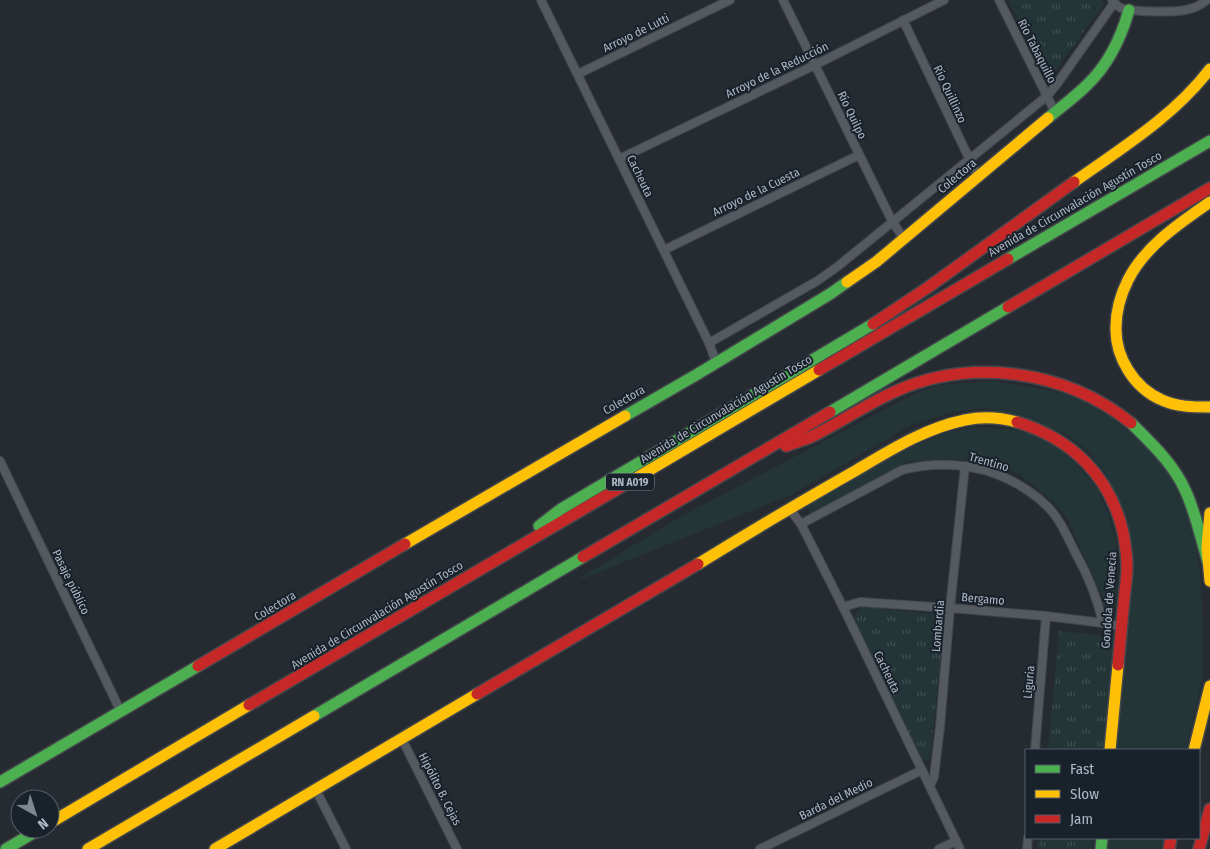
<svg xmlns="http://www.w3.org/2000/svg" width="1210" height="849" font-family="'Fira Sans Condensed',sans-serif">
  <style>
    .green { fill: #233537 }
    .park { fill: url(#park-tufts) }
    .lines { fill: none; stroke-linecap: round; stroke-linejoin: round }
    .street-casing { stroke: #43474c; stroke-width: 10 }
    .fast-casing { stroke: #43474c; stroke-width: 14 }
    .slow-casing { stroke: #43474c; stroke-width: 14 }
    .jam-casing { stroke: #43474c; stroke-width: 14 }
    .street { stroke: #555960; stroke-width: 8 }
    .fast { stroke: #4caf50; stroke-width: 11 }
    .slow { stroke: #ffc107; stroke-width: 11 }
    .jam { stroke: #c62828; stroke-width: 11 }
    .labels { text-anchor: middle; stroke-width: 4; stroke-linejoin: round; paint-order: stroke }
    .shield { fill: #19212b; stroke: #818a95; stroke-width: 1 }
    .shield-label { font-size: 11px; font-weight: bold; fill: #aeb7c3 }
    .street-label { font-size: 12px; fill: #aeb7c3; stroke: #19212b }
  </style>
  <defs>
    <pattern id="park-tufts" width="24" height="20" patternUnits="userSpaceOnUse" patternTransform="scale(1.25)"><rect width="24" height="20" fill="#233537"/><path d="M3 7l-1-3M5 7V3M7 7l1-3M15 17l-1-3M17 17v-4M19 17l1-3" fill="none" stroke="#405052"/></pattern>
  </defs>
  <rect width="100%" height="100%" fill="#262b31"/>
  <g class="green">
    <path d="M994,381L1060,392L1086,402L1112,418L1156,455L1171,475L1187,505L1195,539L1200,574L1202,599L1203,677L1186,750H1114L1132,557L1127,517L1106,474L1089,452L1066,434L1028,419L986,408L953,412L911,425L793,494L570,584L680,517L912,395L938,385Z"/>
    <path d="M976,427L1009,429L1034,434L1059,449L1075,463L1097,488L1109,516L1116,539L1117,592L1113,616H1105L1102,596L1067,518L1052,501L1021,475L992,462L947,459L907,462L811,515L806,506L910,448L946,432Z"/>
    <path d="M1105,838H1166L1164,849H1104Z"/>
  </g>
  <g class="park">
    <path d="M1008,0H1101L1104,4L1049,79Z"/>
    <path d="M861,607L946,615L930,758L926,762L922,758L854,621V615Z"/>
    <path d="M1059,631L1115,637L1103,750H1048Z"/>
    <path d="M1039,838H1093L1092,849H1038Z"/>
  </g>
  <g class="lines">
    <g class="street-casing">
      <g id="street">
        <path d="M541,0L709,343L716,362"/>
        <path d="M783,0L892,221L904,239"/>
        <path d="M999,0L1055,112"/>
        <path d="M1112,0C1115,4 1117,6 1121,8C1132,12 1178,13 1189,9C1196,8 1202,4 1207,0"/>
        <path d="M903,20L978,177"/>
        <path d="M578,74L730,0"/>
        <path d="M619,159L815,65L944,0"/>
        <path d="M664,250L859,155"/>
        <path d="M709,343L817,281L837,267L1047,96L1057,84L1114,3"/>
        <path d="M0,461L121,712"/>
        <path d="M789,508L801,524L843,607L960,849"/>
        <path d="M801,524L902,470C947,459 992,465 1030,492C1036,496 1042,501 1047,506C1060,519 1067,536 1075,552C1088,575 1097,597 1103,623"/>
        <path d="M843,607L860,602L950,608L1046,616L1103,623L1121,626"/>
        <path d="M402,739L457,849"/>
        <path d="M1035,750L1046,616"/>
        <path d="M930,786L934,777L940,727L950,608L965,466"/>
        <path d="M316,790L346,849"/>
        <path d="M760,849L922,770"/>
        <path d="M939,849L956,841"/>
        <path d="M1027,849L1028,838"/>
      </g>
    </g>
    <g class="fast-casing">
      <g id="fast">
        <path d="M1048,118C1061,107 1075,97 1087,85C1108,65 1121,38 1129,10"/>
        <path d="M1008,259L1210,141"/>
        <path d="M830,412L1008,307"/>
        <path d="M625,416L696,375L830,294L847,282"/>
        <path d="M1131,423C1152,444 1174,464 1186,492C1196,514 1201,539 1208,562"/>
        <path d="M539,526L561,509L873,324"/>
        <path d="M314,716L583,557"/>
        <path d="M0,782L198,666"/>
        <path d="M6,849L40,829"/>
        <path d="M1101,849L1102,838"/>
      </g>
    </g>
    <g class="slow-casing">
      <g id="slow">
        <path d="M1074,182C1122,148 1174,116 1210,69"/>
        <path d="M1210,202C1180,223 1145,246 1128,280C1121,294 1116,311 1116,327C1115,357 1134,388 1162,400C1177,407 1193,407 1210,407"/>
        <path d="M847,282L876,262L1048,118"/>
        <path d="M626,484L819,370"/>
        <path d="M1210,513L1207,547L1210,581"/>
        <path d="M405,544L625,416"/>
        <path d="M698,564C750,532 802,501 855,471C889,451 925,428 965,420C983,416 999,417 1017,422"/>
        <path d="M1110,750L1118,665"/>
        <path d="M1194,750L1210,686"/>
        <path d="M50,823L249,705"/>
        <path d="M88,849L314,716"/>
        <path d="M215,849L477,694"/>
      </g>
    </g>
    <g class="jam-casing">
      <g id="jam">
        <path d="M1008,307L1210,188"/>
        <path d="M873,324L930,286L1074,182"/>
        <path d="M819,370L1008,259"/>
        <path d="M1017,422C1072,439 1110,476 1123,532C1125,543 1127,555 1127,566C1127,578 1125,589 1124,600C1122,622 1120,644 1118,665"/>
        <path d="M786,446C794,443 803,440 811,437C840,423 865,405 894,392C971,357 1065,370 1131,423"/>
        <path d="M583,557L830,412"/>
        <path d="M198,666L405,544"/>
        <path d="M477,694L698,564"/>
        <path d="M249,705L626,484"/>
        <path d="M1169,849L1171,838"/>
        <path d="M1199,849L1210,809"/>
      </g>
    </g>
    <use href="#street" class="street"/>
    <use href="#fast" class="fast"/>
    <use href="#slow" class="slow"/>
    <use href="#jam" class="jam"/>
  </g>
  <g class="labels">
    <rect class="shield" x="606" y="473.5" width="48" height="17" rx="4"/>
    <g class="shield-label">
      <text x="630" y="486">RN A019</text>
    </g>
    <g class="street-label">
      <text transform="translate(636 33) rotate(-26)" y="4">Arroyo de Lutti</text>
      <text transform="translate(1037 51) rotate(63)" y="4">Río Tabaquillo</text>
      <text transform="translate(777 70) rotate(-26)" y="4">Arroyo de la Reducción</text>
      <text transform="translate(950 94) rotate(65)" y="4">Río Quillinzo</text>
      <text transform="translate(852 115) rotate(64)" y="4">Río Quilpo</text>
      <text transform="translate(640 176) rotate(64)" y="4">Cacheuta</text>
      <text transform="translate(957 176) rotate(-40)" y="4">Colectora</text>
      <text transform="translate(756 192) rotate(-26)" y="4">Arroyo de la Cuesta</text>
      <text transform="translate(1075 204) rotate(-30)" y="4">Avenida de Circunvalación Agustín Tosco</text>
      <text transform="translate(624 400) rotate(-30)" y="4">Colectora</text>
      <text transform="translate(726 409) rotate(-31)" y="4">Avenida de Circunvalación Agustín Tosco</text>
      <text transform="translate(989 462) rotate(16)" y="4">Trentino</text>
      <text transform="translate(71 582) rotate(64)" y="4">Pasaje público</text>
      <text transform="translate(983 599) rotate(5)" y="4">Bergamo</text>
      <text transform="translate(1109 600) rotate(-86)" y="4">Gondola de Venecia</text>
      <text transform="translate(275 606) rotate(-31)" y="4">Colectora</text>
      <text transform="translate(377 615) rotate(-31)" y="4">Avenida de Circunvalación Agustín Tosco</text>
      <text transform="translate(938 626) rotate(-85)" y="4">Lombardia</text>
      <text transform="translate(887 672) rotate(64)" y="4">Cacheuta</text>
      <text transform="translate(1029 682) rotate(-85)" y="4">Liguria</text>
      <text transform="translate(440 789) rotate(63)" y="4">Hipólito B. Cejas</text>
      <text transform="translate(836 799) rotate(-26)" y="4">Barda del Medio</text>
    </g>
  </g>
  <rect x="1025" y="749" width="175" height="90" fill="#19212b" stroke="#555d68"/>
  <rect x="1035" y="765" width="25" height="8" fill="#4caf50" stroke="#555d68"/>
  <text x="1070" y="774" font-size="15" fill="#aeb7c3">Fast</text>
  <rect x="1035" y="790" width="25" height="8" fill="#ffc107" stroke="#555d68"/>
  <text x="1070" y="799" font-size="15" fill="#aeb7c3">Slow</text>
  <rect x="1035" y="815" width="25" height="8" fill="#c62828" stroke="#555d68"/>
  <text x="1070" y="824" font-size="15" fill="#aeb7c3">Jam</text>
  <g transform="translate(35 814) rotate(141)"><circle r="24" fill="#19212b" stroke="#555d68"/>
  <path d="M0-4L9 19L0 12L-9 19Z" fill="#7e8690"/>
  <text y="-8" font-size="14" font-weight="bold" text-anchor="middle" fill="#aeb7c3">N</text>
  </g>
</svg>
